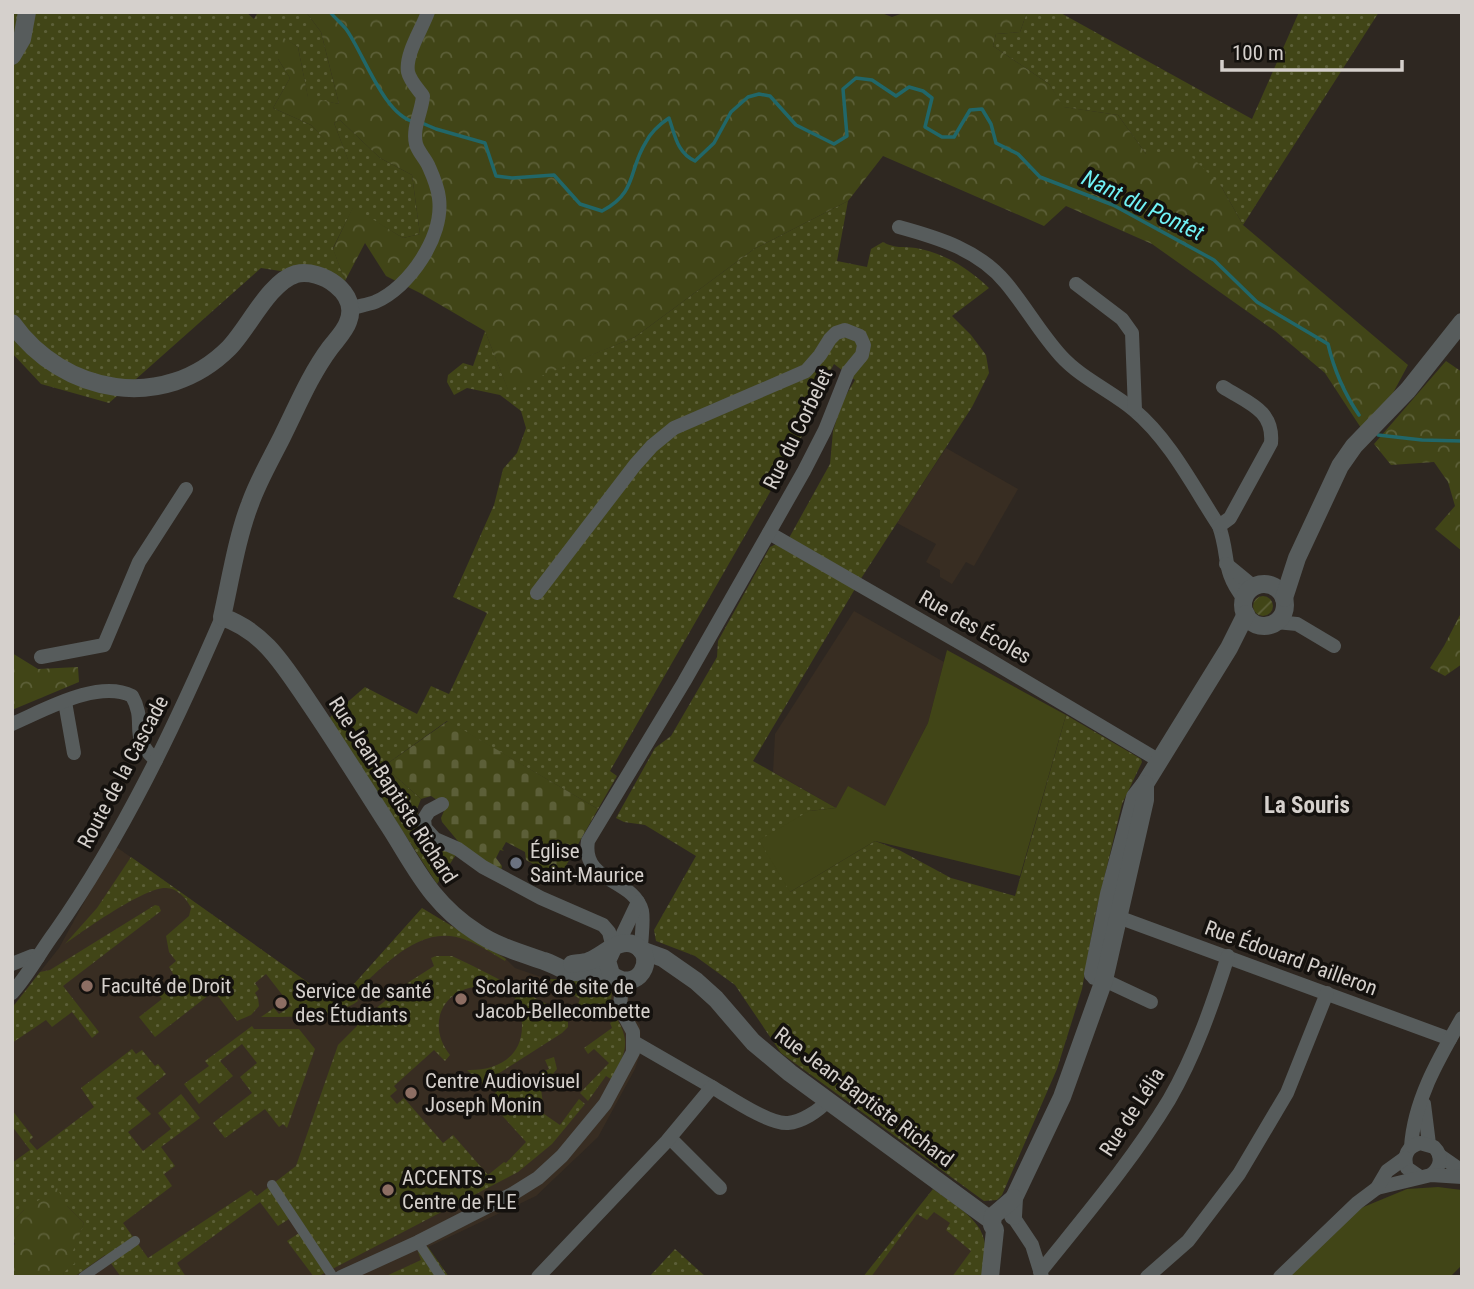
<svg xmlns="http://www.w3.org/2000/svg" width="1474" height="1289" font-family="'Roboto Condensed',sans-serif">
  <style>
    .built { fill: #382d22 }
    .grass { fill: url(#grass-dots) }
    .forest { fill: url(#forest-crowns) }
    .cemetery { fill: url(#cemetery-stones) }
    .park { fill: #414517 }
    .garden { fill: url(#garden-furrows) }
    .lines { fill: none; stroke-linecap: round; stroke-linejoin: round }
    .stream { stroke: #216769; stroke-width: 3.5 }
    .pedestrian { stroke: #575c5c; stroke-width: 10 }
    .minor { stroke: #575c5c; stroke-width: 14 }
    .tertiary { stroke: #575c5c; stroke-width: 18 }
    .worship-dot { fill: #6b7280; stroke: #14110e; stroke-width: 2.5 }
    .education-dot { fill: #8d6e63; stroke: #14110e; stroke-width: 2.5 }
    .labels { text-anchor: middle; stroke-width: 7; stroke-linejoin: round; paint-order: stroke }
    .street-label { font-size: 21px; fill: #d5d0cc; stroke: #14110e }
    .poi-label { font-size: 21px; fill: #d5d0cc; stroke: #14110e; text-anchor: start }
    .water-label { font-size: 23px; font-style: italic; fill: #70f2f6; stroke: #14110e }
    .neighbourhood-label { font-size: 23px; font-weight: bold; fill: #d5d0cc; stroke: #14110e }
  </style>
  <defs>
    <pattern id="grass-dots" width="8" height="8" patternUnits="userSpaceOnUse" patternTransform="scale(1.75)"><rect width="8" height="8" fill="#414517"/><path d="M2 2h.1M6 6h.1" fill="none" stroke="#5c5f38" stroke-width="1.8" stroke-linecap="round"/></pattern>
    <pattern id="forest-crowns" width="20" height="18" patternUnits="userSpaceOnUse" patternTransform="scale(1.75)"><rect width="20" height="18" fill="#414517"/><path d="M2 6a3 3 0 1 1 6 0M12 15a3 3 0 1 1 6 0" fill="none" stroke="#5c5f38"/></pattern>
    <pattern id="cemetery-stones" width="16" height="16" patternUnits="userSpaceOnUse" patternTransform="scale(1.75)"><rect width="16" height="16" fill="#414517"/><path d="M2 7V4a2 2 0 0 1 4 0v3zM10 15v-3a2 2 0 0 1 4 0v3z" fill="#5c5f38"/></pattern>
    <pattern id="garden-furrows" width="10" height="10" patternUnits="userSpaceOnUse" patternTransform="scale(1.75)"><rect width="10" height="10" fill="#414517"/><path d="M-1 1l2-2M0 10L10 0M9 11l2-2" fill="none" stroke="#5c5f38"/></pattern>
  </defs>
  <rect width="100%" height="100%" fill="#2e2721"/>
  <g class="built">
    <path d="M946,448L1018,489L974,566L966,562L952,584L940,577V570L926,562L936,544L897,523Z"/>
    <path d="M854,611L944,662L928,723L885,806L836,808L773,772L775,734Z"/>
    <path d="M115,846L337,1003L422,908L503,956L515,968L547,979H567L629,996V1008L640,1025L641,1051L635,1069L598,1137L536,1196L428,1247L449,1277H12V1007L59,948Z"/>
    <path d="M933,1189L972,1219L981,1230L984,1277H863Z"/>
  </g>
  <g class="grass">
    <path d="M12,12H246L254,19L258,12H306L321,32L339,104L308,98L298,47L278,35V59L290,78L273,108L311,125L350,165L334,123L340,120L380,158L412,175L420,234L403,238L353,208L333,248L345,281L261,268L109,403L41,384L12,353Z"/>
    <path d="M1027,12H1059L1252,119L1299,12H1379L1243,225L1221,186L1146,154L1118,115L1063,107L1049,84L993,46L996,34L1020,32Z"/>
    <path d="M848,201L837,261L867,267L871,249L883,242C895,249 903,246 916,248C944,253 968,268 989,288L952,316L971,335L986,355L989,373L972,407L862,577L753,761L836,808L809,811L790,892L875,841L899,850L951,878L1015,896L1066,715L1141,759L1142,762L1122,804L1095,916L1082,989L1057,1069L1002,1195L997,1200L984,1201L781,1053L735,985L695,956L656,941L654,930L696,856L645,825L624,822L616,818L655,748L671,736L717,657L718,641L770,547L789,538L830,464L833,431L842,402L855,380L834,364L824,382L809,424L610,771L617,776L598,809L447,721L384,766L421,799L417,809L419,828L457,853L437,884L329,718L365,687L417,714L431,686L449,694L487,613L453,597L494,505L503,469L517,453L526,428L521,411L500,395L467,388L454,395L447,382L448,375L463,363L473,366L485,331L508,389L635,337L754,249Z"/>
    <path d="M131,857L337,1003L422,908L506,959L505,961C493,954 480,945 466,940C420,922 384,967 353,994L358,1001C336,1018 289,1017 261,1017L274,1008L279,1014L291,1006L266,974L255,983L259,989L255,993L258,998L259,1006L251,1015L237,1021L214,991L155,1037L139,1017L162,999L156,992L175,977L169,967L176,961L169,952L166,936L189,916L191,908C187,899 177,888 166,888C145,887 84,930 65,944L97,908Z"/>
    <path d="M155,905L159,906L161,911L63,986L99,1032L92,1038L72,1012L52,1027L46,1020L12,1043V1008L40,972L50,970Z"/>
    <path d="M436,956H452L473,966L568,1015V1027L562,1033L482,1084L467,1070C496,1071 522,1058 522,1026C522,1015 519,1003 512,994L513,989L500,982L496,989C452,977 421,1018 450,1055L445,1061L434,1050L394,1086L397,1090L390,1096L397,1104L404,1098L443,1143L453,1135L488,1175L504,1162L506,1163L526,1142L488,1100L502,1086L506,1091L549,1069L545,1060L554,1057L557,1069L541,1088L544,1114L560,1125L579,1099L585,1104L552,1144L518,1172L317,1277H314L287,1241L302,1231L292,1217L278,1226L260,1202L177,1263L186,1277H121L105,1255L74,1277H65L63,1273L84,1223L67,1206L24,1210L12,1222V1163L30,1150L12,1126V1110L33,1137L29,1141L37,1150L94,1107L81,1088L132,1049L136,1054L142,1050L155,1066L158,1064L166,1074L136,1098L151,1114L128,1132L143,1151L171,1129L158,1113L181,1094L200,1118L161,1147L175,1166L164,1174L172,1186L123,1223L148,1258L251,1190L257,1196L296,1166L338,1045L370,1013L409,982L434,966L431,958Z"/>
    <path d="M548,979L605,981L612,992L611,999L603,1011L590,1013L577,1007L580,999Z"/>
    <path d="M617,1019C632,1044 624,1056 611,1079L606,1076L588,1101L580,1093L609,1063L594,1049L588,1054L584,1048L612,1028L610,1023Z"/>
    <path d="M252,1026L254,1029H299L315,1049L287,1128L283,1124L279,1127L265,1109L225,1138L213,1123L252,1093L240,1077L257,1063L242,1044L220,1061L233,1076L199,1104L184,1084L209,1066L205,1061Z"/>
    <path d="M933,1189C952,1203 982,1219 985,1244C986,1254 985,1266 984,1277H952L971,1251L946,1230L950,1223L934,1212L927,1220L917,1214L871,1277H863Z"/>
    <path d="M428,1247L449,1277H384L421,1260L418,1252Z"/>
    <path d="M675,1249L706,1277H649Z"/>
  </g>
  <g class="forest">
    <path d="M306,12H879L892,17L906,12H1027L1020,32L996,34L993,46L1049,84L1064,107L1118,115L1146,154L1188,153L1221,186L1243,225L1408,365L1393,393L1361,428L1325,373L1275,331L1152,244L1066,206L1044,226L883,156L848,201L754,249L635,337L508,390L485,331L420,293L386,276L365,243L345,281L333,249L353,207L403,238L420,234L412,175L380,158L340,120L334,123L351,167L311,125L273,108L290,78L278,59V34L298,47L308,97L339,104L321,32Z"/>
    <path d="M1446,361L1462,372V551L1435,529L1455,506L1448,482L1434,462L1391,465L1374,444Z"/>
    <path d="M1462,611V664L1445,676L1430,668L1444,646Z"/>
    <path d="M12,653L38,669L78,667L79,682L12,710Z"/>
    <path d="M57,1188L67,1206L84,1223L71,1256L75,1263L63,1273L65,1277H12V1248L15,1244L12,1239V1222L24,1210Z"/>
  </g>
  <path class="cemetery" d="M448,721L598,809L559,878L526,860L525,852L506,842L502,849L504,851L500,850L496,858L502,866L501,872L462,846L442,822L441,818L446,806L431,796L421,799L384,766Z"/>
  <g class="park">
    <path d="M947,650L1066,715L1020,876L875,841L790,892L759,840L809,811L836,808L848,786L885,806L928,723Z"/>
    <path d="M1438,1187L1462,1190V1265L1450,1277H1286L1361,1208L1407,1189Z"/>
  </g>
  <circle class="garden" cx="1263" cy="606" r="10"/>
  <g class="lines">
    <g class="stream">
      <path d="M330,12C335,18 341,23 346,29C363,52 384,116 415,122"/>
      <path d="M422,123L436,129L485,143L496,176L512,178L554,175L580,204L602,211C638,192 628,170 646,142C651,132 660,124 669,118C675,135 677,153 695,161L714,143L731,112L748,97L759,94L770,96L796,125L834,144L847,136L843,89L856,78L872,80L896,96L909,87L923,91L932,98L925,127L942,137H954L970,110L982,109L991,124L996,143L1018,154L1040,177L1113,205L1214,260L1257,302L1328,344C1334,370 1344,393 1359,415"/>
      <path d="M1378,435L1422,440L1462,441"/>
    </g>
    <g class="pedestrian">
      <path d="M272,1185L333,1277"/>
      <path d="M418,1242L441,1277"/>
      <path d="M83,1277L135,1241"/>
    </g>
    <g class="minor">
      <path d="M899,227C939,238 979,250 1006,283C1026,307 1040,333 1061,356C1081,378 1111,391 1134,410C1170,440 1194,488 1219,526C1230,557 1221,570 1244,599"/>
      <path d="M1076,284L1122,319L1132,333L1135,410"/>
      <path d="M349,309C358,306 367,305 375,302C410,287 444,236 439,198C438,188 433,176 429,167C426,159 418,152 416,144C412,128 422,111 423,96C418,89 410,81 408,72C405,54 422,29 428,12"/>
      <path d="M1219,526L1230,518L1271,443C1274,410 1248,403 1223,387"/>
      <path d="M769,533L988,659L1158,760"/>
      <path d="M1226,564L1254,587"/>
      <path d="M537,593L635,465L652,446L674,428L806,371L820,355L830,339L836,333L845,330L860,336L864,345L862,355L848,372L825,430L804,471L684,682L588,841C581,883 634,878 642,911C644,921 641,939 641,950"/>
      <path d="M1276,622L1297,624L1334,646"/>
      <path d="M41,657L104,645L139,562L186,489"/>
      <path d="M65,702L74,753"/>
      <path d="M12,724C45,710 98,679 132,696C148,724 127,736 156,760"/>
      <path d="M442,804L429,811L424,819L425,828L435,839L458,849L483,867L541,898L603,925L609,932L613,948"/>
      <path d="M1118,917L1450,1039"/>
      <path d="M618,944L638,902"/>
      <path d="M12,964L32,956L38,957"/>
      <path d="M1094,978L1104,980L1151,1002"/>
      <path d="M12,993C29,974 40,952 55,932C123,835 175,726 222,617"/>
      <path d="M634,1042L712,1087"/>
      <path d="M1424,1104L1429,1144"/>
      <path d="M670,1138L720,1188"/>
      <path d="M1411,1147C1414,1100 1439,1058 1462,1018"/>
      <path d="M1439,1155L1462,1171"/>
      <path d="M1420,1177L1407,1168C1403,1156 1407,1147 1420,1143L1434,1147C1443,1156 1441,1167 1431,1175"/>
      <path d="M1377,1188L1431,1175L1462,1177"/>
      <path d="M1014,1218L1032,1245L1042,1277"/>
      <path d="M1040,1272C1084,1217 1132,1161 1169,1100C1195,1055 1212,1006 1228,956"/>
      <path d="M341,1277L418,1242L514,1193L538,1178L562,1156L605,1104L633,1052V1032L620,1008L622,981"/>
      <path d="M538,1277L667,1141L712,1087C729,1097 770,1125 788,1123C801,1122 819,1111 827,1101"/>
      <path d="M1147,1277L1188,1241L1239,1174L1287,1093L1327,993"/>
      <path d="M1280,1277L1357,1203L1377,1188L1387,1171L1405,1158"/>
    </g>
    <g class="tertiary">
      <path d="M12,56L22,39L27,12"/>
      <path d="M12,323C63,395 164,413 229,348C248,329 269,282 296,274C321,268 360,293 348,322C345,331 336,340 330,348C310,375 297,407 282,437C271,459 258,481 250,504C237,537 230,582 222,617C264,631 284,666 308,701C336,742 362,784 389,826C416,868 431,903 476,932C496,946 521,953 544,961C551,963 557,967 564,970C579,975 595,971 611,974"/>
      <circle cx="1264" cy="605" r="21"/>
      <path d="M1284,598L1297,558L1340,466L1354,446L1408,390L1462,322"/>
      <path d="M641,950L663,958L696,981L716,999L753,1042L790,1073L992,1221"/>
      <path d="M572,964C577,963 584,963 589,961C603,956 619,937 635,945C659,957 637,996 611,974L607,961L613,948"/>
      <path d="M1093,974L1109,894L1135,797L1145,784L1229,648L1246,614"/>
      <path d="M1013,1216L1014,1198L1062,1097L1104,980L1145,800V784"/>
      <path d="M990,1277L995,1230L992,1225L993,1216L1014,1198"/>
    </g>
  </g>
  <circle class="worship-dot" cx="516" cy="863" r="7"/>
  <g class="education-dot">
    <circle cx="87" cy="986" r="7"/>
    <circle cx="461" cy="999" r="7"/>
    <circle cx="281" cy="1003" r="7"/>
    <circle cx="411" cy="1093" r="7"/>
    <circle cx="388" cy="1190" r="7"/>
  </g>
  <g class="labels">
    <g class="street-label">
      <text transform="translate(798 429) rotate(-64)" y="7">Rue du Corbelet</text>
      <text transform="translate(975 627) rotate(30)" y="7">Rue des Écoles</text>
      <text transform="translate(123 772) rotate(-62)" y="7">Route de la Cascade</text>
      <text transform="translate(393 790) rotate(57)" y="7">Rue Jean-Baptiste Richard</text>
      <text transform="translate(1291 958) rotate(20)" y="7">Rue Édouard Pailleron</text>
      <text transform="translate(864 1097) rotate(37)" y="7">Rue Jean-Baptiste Richard</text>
      <text transform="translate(1132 1112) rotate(-57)" y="7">Rue de Lélia</text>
    </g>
    <g class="poi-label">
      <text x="530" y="858">Église<tspan x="530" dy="24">Saint-Maurice</tspan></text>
      <text x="101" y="993">Faculté de Droit</text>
      <text x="475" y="994">Scolarité de site de<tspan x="475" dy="24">Jacob-Bellecombette</tspan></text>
      <text x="295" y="998">Service de santé<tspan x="295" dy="24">des Étudiants</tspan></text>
      <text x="425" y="1088">Centre Audiovisuel<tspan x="425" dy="24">Joseph Monin</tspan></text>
      <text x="402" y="1185">ACCENTS -<tspan x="402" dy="24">Centre de FLE</tspan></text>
    </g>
    <g class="water-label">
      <text transform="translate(1143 205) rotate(26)" y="8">Nant du Pontet</text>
    </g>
    <g class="neighbourhood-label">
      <text x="1307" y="813">La Souris</text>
    </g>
  </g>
  <rect width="1474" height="1289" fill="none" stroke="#d5d0cc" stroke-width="28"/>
  <path d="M1222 60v10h180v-10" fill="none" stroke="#d5d0cc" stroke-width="3.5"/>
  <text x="1232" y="60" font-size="21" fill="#d5d0cc" stroke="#14110e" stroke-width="5" paint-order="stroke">100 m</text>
</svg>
